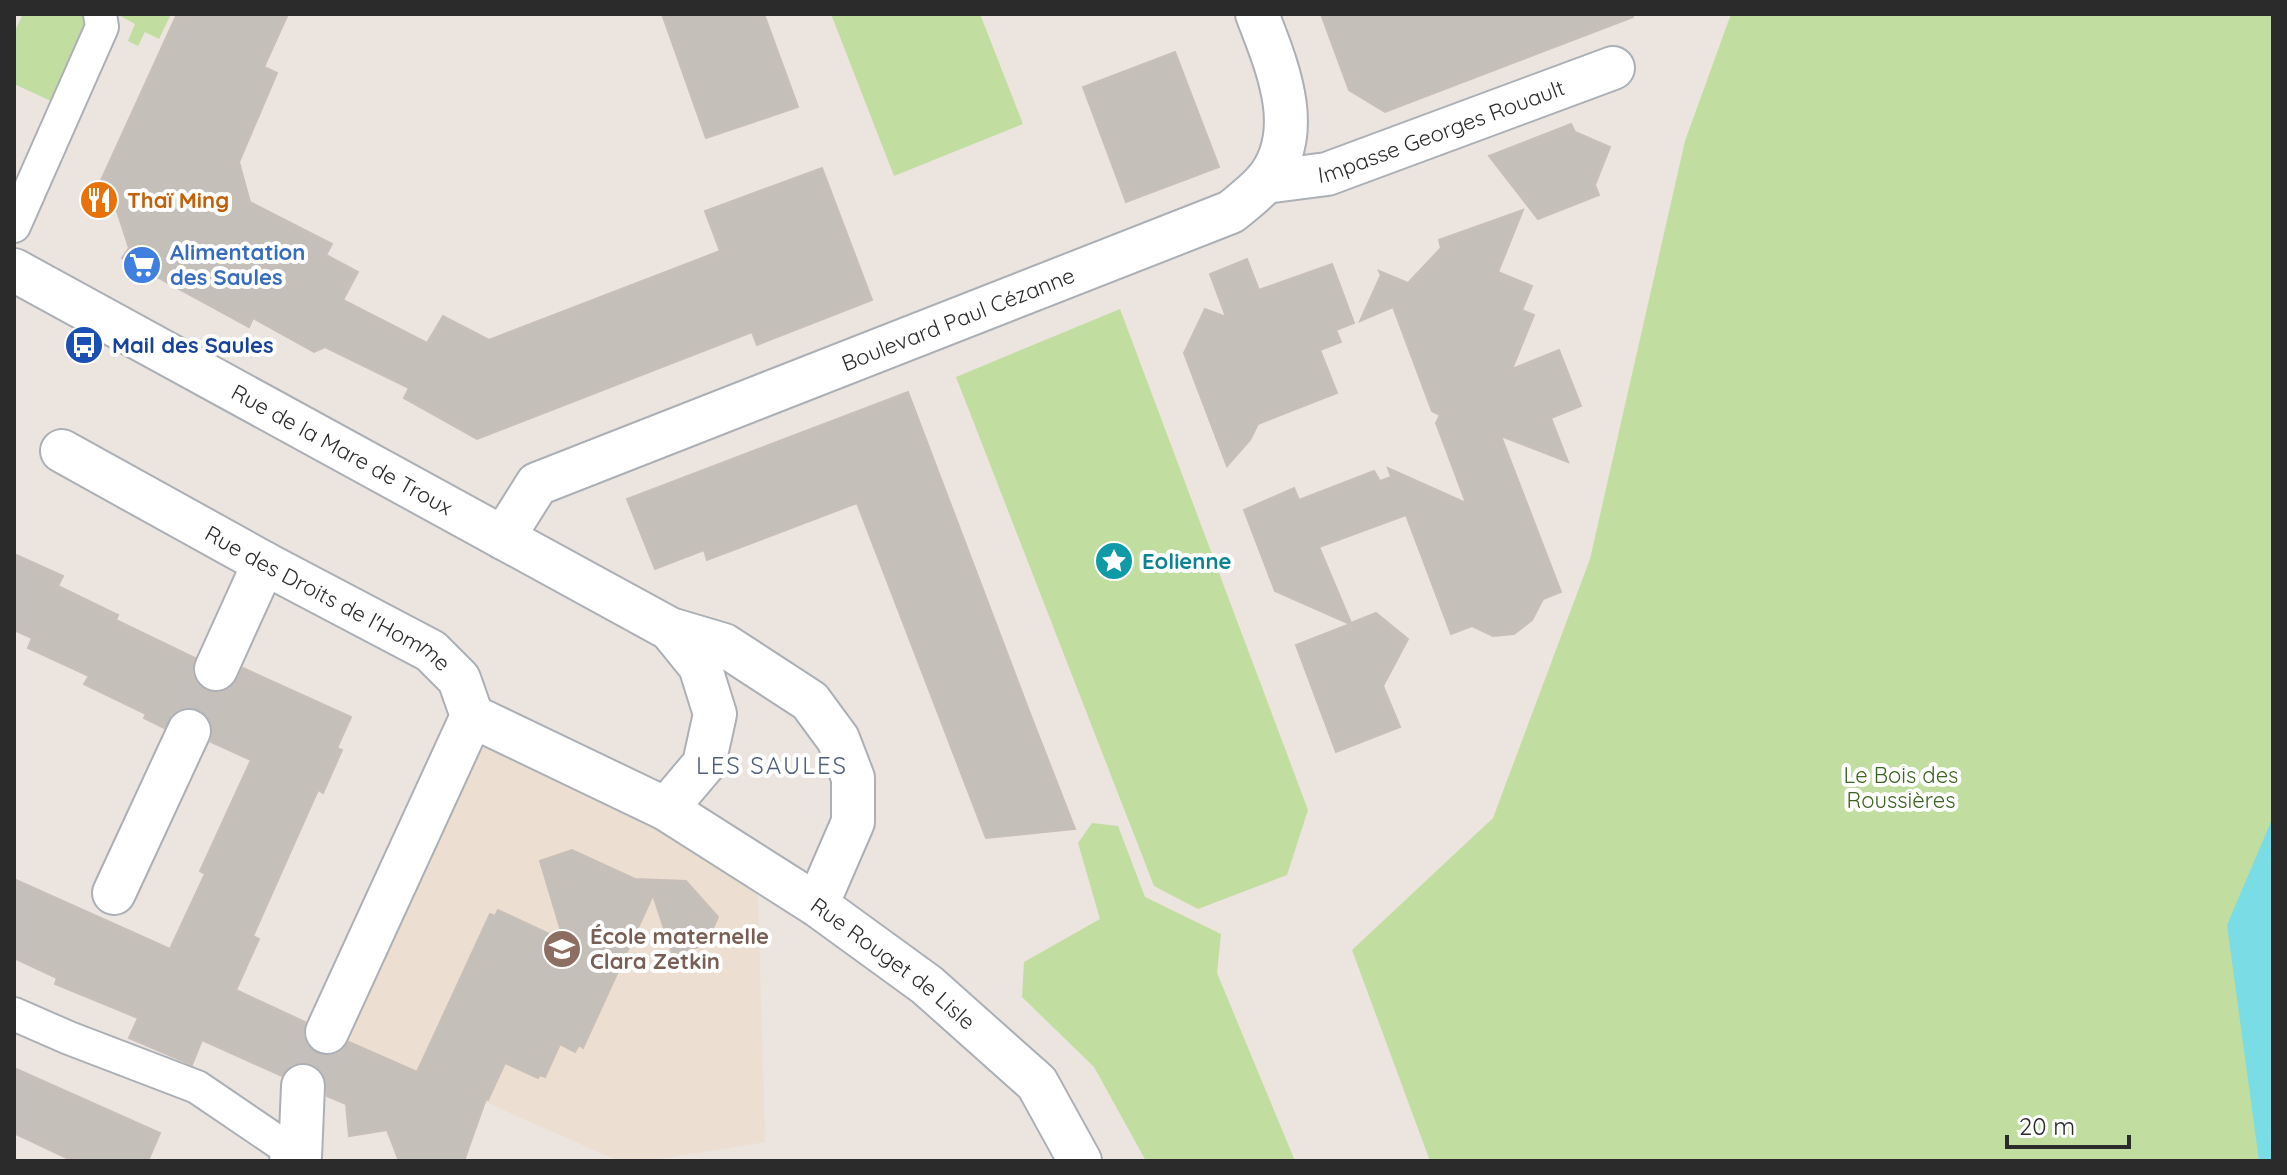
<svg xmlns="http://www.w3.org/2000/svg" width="2287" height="1175" font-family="Quicksand,sans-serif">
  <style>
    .education { fill: #ecded0 }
    .green { fill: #c1dea0 }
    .water { fill: #7adde6 }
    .building { fill: #c5bfba; stroke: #c8bfb8; stroke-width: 2 }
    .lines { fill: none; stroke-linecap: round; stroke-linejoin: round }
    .minor-tunnel { stroke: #c5bfbb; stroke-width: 42; stroke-dasharray: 42 21; stroke-linecap: butt }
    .pedestrian-casing { stroke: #abb0b7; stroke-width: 36 }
    .minor-casing { stroke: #abb0b7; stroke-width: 46 }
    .pedestrian { stroke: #fff; stroke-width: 32 }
    .minor { stroke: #fff; stroke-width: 42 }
    .labels { text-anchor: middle; stroke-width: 8; stroke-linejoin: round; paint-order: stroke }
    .street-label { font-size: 22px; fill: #2b2b2b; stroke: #fff }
    .food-label { font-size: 22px; font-weight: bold; fill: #c56008; stroke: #fff; text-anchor: start }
    .shop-label { font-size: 22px; font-weight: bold; fill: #366cbe; stroke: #fff; text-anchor: start }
    .transit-label { font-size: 22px; font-weight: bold; fill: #164399; stroke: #fff; text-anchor: start }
    .culture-label { font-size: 22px; font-weight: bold; fill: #0d838f; stroke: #fff; text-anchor: start }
    .park-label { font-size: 22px; fill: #3b6420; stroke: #fff }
    .education-label { font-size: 22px; font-weight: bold; fill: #785e54; stroke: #fff; text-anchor: start }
    .neighbourhood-label { font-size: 24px; letter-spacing: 2px; fill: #4f5e79; stroke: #fff }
  </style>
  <rect width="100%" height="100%" fill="#ece4df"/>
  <path class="education" d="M472,716L757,867L765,1142L646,1161H619L327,1032Z"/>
  <g class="green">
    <path d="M23,14H80L88,18L51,101L14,84V33Z"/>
    <path d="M117,14H171L159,39L145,32L138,46L128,41L135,24Z"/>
    <path d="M831,14H980L1023,124L894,176Z"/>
    <path d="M1731,14H2273V1161H1430L1352,950L1493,818L1590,559L1685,141Z"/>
    <path d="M1120,309L1308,810L1287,875L1198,909L1154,886L956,377Z"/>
    <path d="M1092,823L1118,826L1145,897L1221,934L1217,973L1295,1161H1146L1094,1067L1022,997L1024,962L1100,919L1078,843Z"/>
  </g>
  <path class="water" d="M2273,817V1161H2259L2227,925Z"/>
  <g class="building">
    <path d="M177,14H288L264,67L277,73L239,162L250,202L332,244L326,255L358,272L343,300L427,343L443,316L489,340L720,251L705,211L822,168L872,300L757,345L752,332L477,439L404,398L409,388L325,347L314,352L253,318L249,327L122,258L129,248L111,193L97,189Z"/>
    <path d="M662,14H764L798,107L706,138Z"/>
    <path d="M1321,14H1633V17L1385,112L1349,90Z"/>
    <path d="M1175,52L1219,167L1126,202L1083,87Z"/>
    <path d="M1571,124L1575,132L1610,147L1595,185L1599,195L1538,219L1489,156Z"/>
    <path d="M1523,210L1498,272L1532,286L1522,310L1534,315L1512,369L1559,350L1581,406L1551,418L1568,462L1501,436L1561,592L1543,599L1532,620L1514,634L1493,636L1472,626L1451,634L1406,515L1319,547L1351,623L1376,613L1408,639L1383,686L1400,727L1336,752L1296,645L1350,624L1275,591L1244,510L1294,488L1299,500L1374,471L1380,481L1391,477L1388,468L1466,503L1436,423L1440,415L1432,411L1393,307L1360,321L1381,275L1379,271L1408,283L1441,248L1439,240Z"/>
    <path d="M1247,259L1259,290L1332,264L1354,323L1336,330L1341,342L1320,350L1337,393L1258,424L1250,440L1227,466L1184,353L1205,309L1226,317L1210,274Z"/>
    <path d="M908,392L1031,716L1075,829L986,838L857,503L707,560L704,550L655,569L627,499Z"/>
    <path d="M14,554L63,576L58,586L118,615L116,620L195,658L192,672L196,682L205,690L218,693L229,689L243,668L351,717L337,748L342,750L323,793L318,790L253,936L259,939L236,990L305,1022L303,1035L307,1045L316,1053L330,1056L341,1051L349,1042L417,1072L490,914L495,916L498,910L564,941L540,861L572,850L635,879L686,881L718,917L706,944L673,956L653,895L583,1048L579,1045L575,1052L560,1044L545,1077L540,1075L538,1078L505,1063L488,1100L486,1099L464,1161H399L387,1130L349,1136L346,1104L327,1096L325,1076L315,1065L305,1062L293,1064L282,1076L202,1040L192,1065L129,1038L138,1018L55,984L57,978L14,958V879L170,949L205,874L200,871L251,760L211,742L213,728L208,717L200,710L188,707L176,711L164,728L144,718L146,714L84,684L89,676L28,648L32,638L14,630Z"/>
    <path d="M14,1068L160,1133L148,1161H73L14,1133Z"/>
  </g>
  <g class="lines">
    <g class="minor-tunnel">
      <path d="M189,731L216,669"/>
      <path d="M303,1086L327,1032"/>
    </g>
    <g class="pedestrian-casing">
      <g id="pedestrian">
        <path d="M14,226L102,27L100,14"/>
        <path d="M14,1014L69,1038L197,1087L300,1157L301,1161"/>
      </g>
    </g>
    <g class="minor-casing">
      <g id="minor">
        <path id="s1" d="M1265,182L1327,174L1613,68"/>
        <path id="s2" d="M14,270L670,629L724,645L810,701L838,739L853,778V822L817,905"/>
        <path id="s3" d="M62,451L264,563L431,651L459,679L472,716L327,1032"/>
        <path id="s4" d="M503,538L537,484L1231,212C1242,203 1254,194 1264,183C1307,134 1277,66 1257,14"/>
        <path d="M216,669L264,563"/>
        <path id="s5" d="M472,716L666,809L817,905L927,985L1037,1083L1080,1161"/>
        <path d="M666,809L704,764L715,714L700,666L670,629"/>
        <path d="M114,893L189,731"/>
        <path d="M291,1161L300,1157L303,1086"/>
      </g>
    </g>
    <use href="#pedestrian" class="pedestrian"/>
    <use href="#minor" class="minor"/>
  </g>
  <defs>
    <g id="restaurant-disc" transform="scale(2)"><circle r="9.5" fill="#e8710a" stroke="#fff"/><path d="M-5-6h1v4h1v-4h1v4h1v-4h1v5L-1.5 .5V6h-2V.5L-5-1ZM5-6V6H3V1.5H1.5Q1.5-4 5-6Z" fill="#fff"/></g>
    <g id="supermarket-disc" transform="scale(2)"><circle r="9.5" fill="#3f7fe0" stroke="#fff"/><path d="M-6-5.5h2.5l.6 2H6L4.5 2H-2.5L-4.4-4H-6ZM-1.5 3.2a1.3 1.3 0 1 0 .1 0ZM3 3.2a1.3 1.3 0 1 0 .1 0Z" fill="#fff"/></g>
    <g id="bus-disc" transform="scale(2)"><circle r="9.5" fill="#1a4fb4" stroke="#fff"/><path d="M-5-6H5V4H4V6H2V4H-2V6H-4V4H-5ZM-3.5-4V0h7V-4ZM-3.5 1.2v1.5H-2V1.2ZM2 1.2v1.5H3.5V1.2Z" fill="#fff"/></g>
    <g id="sight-disc" transform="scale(2)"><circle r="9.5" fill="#0f9aa8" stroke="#fff"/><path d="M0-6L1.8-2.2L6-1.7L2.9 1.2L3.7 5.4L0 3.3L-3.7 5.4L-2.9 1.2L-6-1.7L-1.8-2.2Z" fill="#fff"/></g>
    <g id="school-disc" transform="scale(2)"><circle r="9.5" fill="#8d6e63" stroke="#fff"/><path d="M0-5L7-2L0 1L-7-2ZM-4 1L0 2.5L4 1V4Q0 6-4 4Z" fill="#fff"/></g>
  </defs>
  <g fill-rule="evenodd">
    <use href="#restaurant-disc" x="99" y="200"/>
    <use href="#supermarket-disc" x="142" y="265"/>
    <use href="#bus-disc" x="84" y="345"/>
    <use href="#sight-disc" x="1114" y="561"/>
    <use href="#school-disc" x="562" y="949"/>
  </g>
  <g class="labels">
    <g class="street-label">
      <text dy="8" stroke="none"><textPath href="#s1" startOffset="184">Impasse Georges Rouault</textPath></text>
      <text dy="8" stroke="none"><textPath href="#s4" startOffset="516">Boulevard Paul Cézanne</textPath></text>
      <text dy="8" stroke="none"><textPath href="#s2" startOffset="374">Rue de la Mare de Troux</textPath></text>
      <text dy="8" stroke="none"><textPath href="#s3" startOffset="304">Rue des Droits de l'Homme</textPath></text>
      <text dy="8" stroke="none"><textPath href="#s5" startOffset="490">Rue Rouget de Lisle</textPath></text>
    </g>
    <g class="food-label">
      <text x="127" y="208">Thaï Ming</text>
    </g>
    <g class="shop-label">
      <text x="170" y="260">Alimentation<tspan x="170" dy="25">des Saules</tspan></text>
    </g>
    <g class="transit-label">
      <text x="112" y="353">Mail des Saules</text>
    </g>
    <g class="culture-label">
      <text x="1142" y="569">Eolienne</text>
    </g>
    <g class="park-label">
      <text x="1901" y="783">Le Bois des<tspan x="1901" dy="25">Roussières</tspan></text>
    </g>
    <g class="education-label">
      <text x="590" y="944">École maternelle<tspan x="590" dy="25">Clara Zetkin</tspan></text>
    </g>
    <g class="neighbourhood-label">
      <text x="772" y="774">LES SAULES</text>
    </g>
  </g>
  <rect width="2287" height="1175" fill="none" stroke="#2b2b2b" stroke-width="32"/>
  <path d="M2007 1135v12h122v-12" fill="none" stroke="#2b2b2b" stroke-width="4"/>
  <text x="2019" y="1135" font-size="24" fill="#2b2b2b" stroke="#ffffff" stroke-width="6" paint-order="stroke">20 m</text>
</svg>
